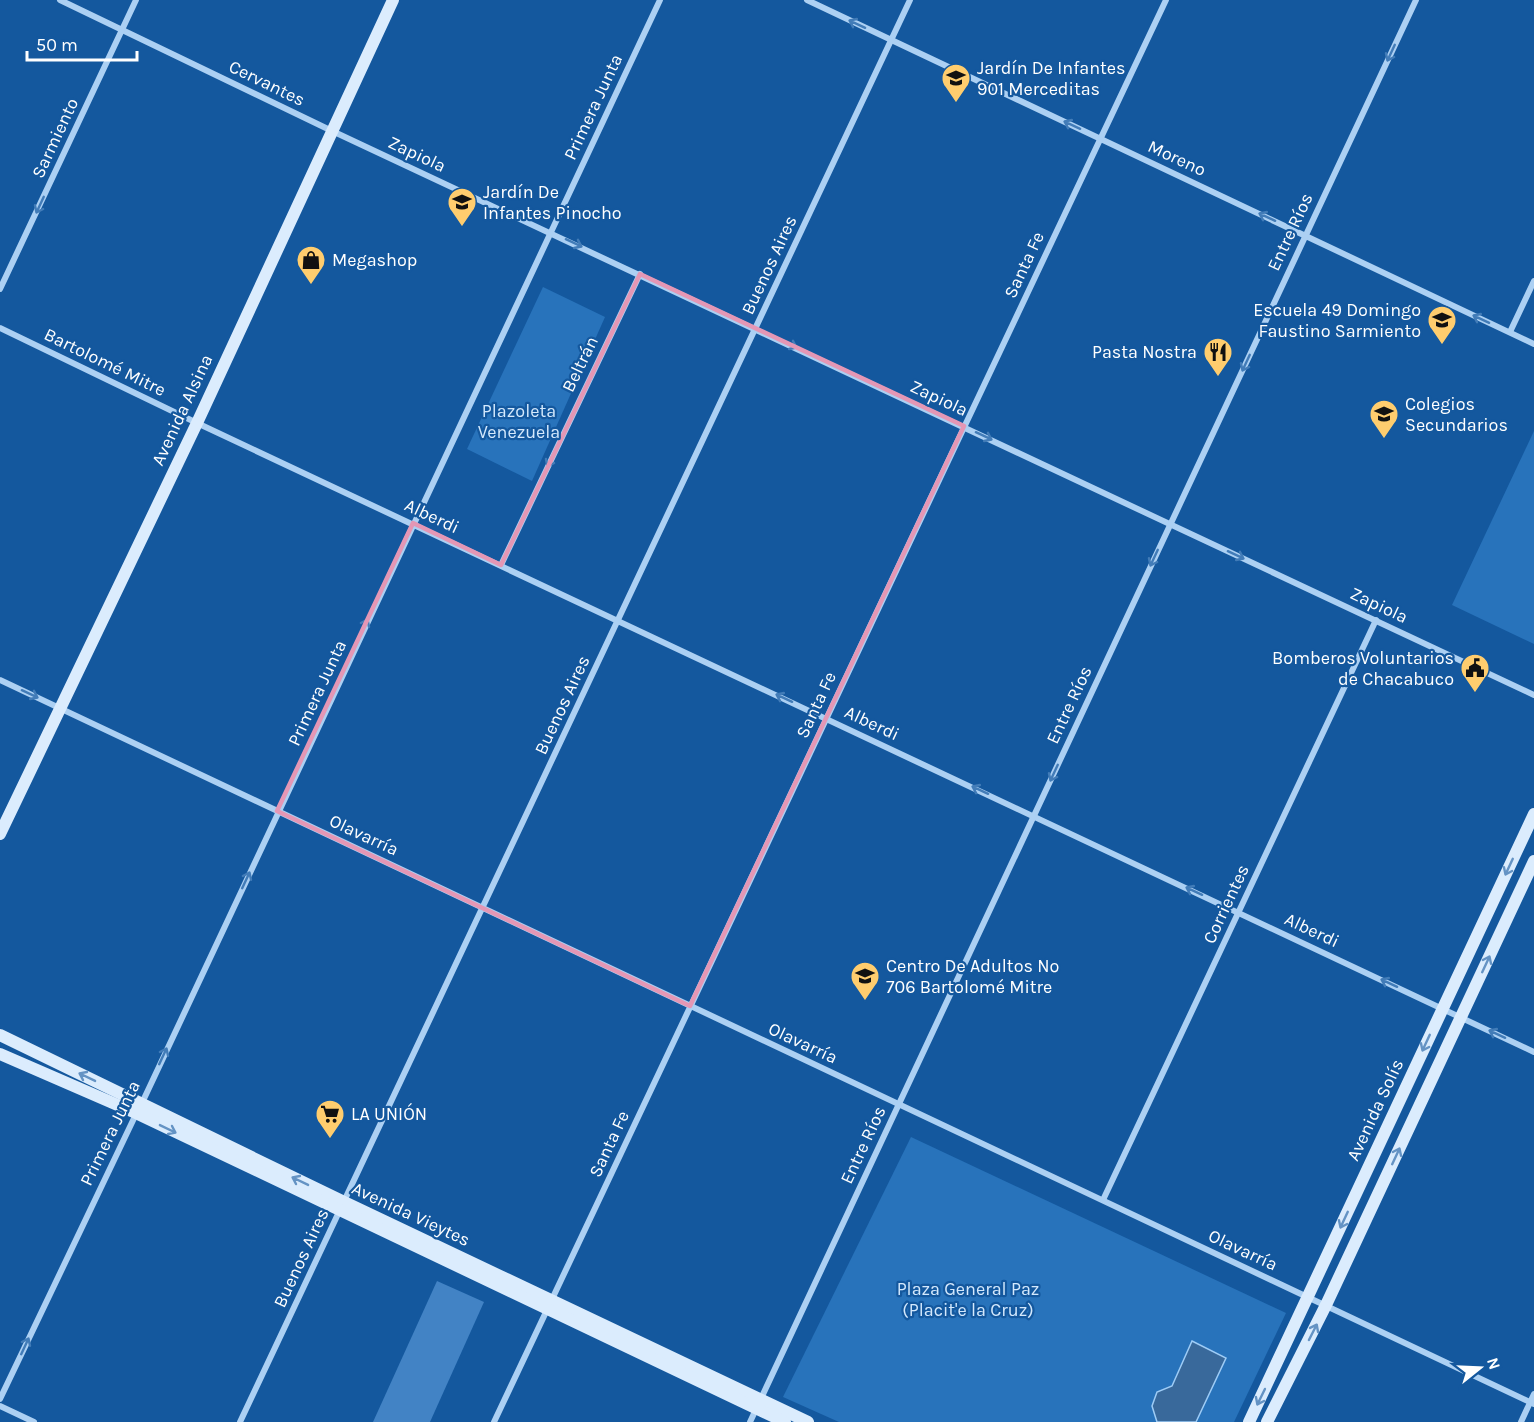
<svg xmlns="http://www.w3.org/2000/svg" width="1534" height="1422" font-family="Karla,sans-serif">
  <style>
    .green { fill: #2873bb }
    .water { fill: #39699b; stroke: #9eccf6; stroke-width: 1.5 }
    .building { fill: #4283c5 }
    .lines { fill: none; stroke-linecap: round; stroke-linejoin: round }
    .street { stroke: #acd0f3; stroke-width: 6 }
    .secondary { stroke: #dbecfd; stroke-width: 12 }
    .oneway { stroke: #427cb8 }
    .oneway2 { stroke: #6493c4 }
    .marked { fill: none; stroke: #e497b5; stroke-width: 4.5; stroke-linejoin: round }
    .labels { text-anchor: middle; stroke-width: 4.5; stroke-linejoin: round; paint-order: stroke }
    .poi-label { font-size: 18px; fill: #fff; stroke: #14589e; text-anchor: start }
    .street-label { font-size: 18px; fill: #fff; stroke: #14589e }
    .park-label { font-size: 18px; fill: #d4e9fd; stroke: #14589e }
  </style>
  <rect width="100%" height="100%" fill="#14589e"/>
  <g class="green">
    <path d="M543,287L605,317L532,481L467,449Z"/>
    <path d="M1534,431V644L1452,605Z"/>
    <path d="M911,1137L1286,1313L1234,1422H839L783,1397Z"/>
  </g>
  <path class="water" d="M1192,1341L1226,1358L1196,1422H1157L1152,1406L1157,1392L1172,1386Z"/>
  <path class="building" d="M437,1281L484,1302L430,1422H373Z"/>
  <g class="lines">
    <g class="street">
      <path d="M60,0L330,130L1534,695"/>
      <path d="M807,0L1534,344"/>
      <path d="M0,289L136,0"/>
      <path d="M0,328L197,423L1534,1052"/>
      <path d="M1510,332L1534,281"/>
      <path d="M501,565L640,274"/>
      <path d="M0,680L1534,1404"/>
      <path d="M142,1103L660,0"/>
      <path d="M1103,1200L1376,620"/>
      <path d="M0,1399L137,1112"/>
      <path d="M0,1406L34,1422"/>
      <path d="M240,1422L910,0"/>
      <path d="M494,1422L1166,0"/>
      <path d="M750,1422L1416,0"/>
      <path d="M1521,1422L1534,1394"/>
    </g>
    <g class="secondary">
      <path d="M0,834L197,423L393,0"/>
      <path d="M0,1035L344,1202L808,1422"/>
      <path d="M0,1054L136,1113L785,1422"/>
      <path d="M1249,1422L1534,814"/>
      <path d="M1267,1422L1326,1305L1534,861"/>
    </g>
  </g>
  <defs><path id="oneway-shaft" d="M-6 0H5M1.5-3L5.5 0L1.5 3" fill="none" stroke-width="1.6" stroke-linecap="round" stroke-linejoin="round" transform="scale(1.5)"/></defs>
  <g class="oneway">
    <use href="#oneway-shaft" transform="translate(857 24) rotate(-155)"/>
    <use href="#oneway-shaft" transform="translate(1391 53) rotate(115)"/>
    <use href="#oneway-shaft" transform="translate(1072 125) rotate(-155)"/>
    <use href="#oneway-shaft" transform="translate(40 205) rotate(115)"/>
    <use href="#oneway-shaft" transform="translate(1267 217) rotate(-155)"/>
    <use href="#oneway-shaft" transform="translate(574 243) rotate(25)"/>
    <use href="#oneway-shaft" transform="translate(1481 319) rotate(-155)"/>
    <use href="#oneway-shaft" transform="translate(789 344) rotate(25)"/>
    <use href="#oneway-shaft" transform="translate(1246 363) rotate(115)"/>
    <use href="#oneway-shaft" transform="translate(984 436) rotate(25)"/>
    <use href="#oneway-shaft" transform="translate(551 459) rotate(116)"/>
    <use href="#oneway-shaft" transform="translate(1236 555) rotate(25)"/>
    <use href="#oneway-shaft" transform="translate(1154 558) rotate(115)"/>
    <use href="#oneway-shaft" transform="translate(364 627) rotate(-65)"/>
    <use href="#oneway-shaft" transform="translate(30 694) rotate(25)"/>
    <use href="#oneway-shaft" transform="translate(784 698) rotate(-155)"/>
    <use href="#oneway-shaft" transform="translate(1054 773) rotate(115)"/>
    <use href="#oneway-shaft" transform="translate(980 790) rotate(-155)"/>
    <use href="#oneway-shaft" transform="translate(246 880) rotate(-65)"/>
    <use href="#oneway-shaft" transform="translate(1194 891) rotate(-155)"/>
    <use href="#oneway-shaft" transform="translate(1389 983) rotate(-155)"/>
    <use href="#oneway-shaft" transform="translate(1497 1034) rotate(-155)"/>
    <use href="#oneway-shaft" transform="translate(163 1056) rotate(-65)"/>
    <use href="#oneway-shaft" transform="translate(25 1346) rotate(-65)"/>
  </g>
  <g class="oneway2">
    <use href="#oneway-shaft" transform="translate(1509 867) rotate(115)"/>
    <use href="#oneway-shaft" transform="translate(1486 964) rotate(-65)"/>
    <use href="#oneway-shaft" transform="translate(1426 1043) rotate(115)"/>
    <use href="#oneway-shaft" transform="translate(87 1077) rotate(-154)"/>
    <use href="#oneway-shaft" transform="translate(168 1129) rotate(26)"/>
    <use href="#oneway-shaft" transform="translate(1396 1156) rotate(-65)"/>
    <use href="#oneway-shaft" transform="translate(300 1181) rotate(-154)"/>
    <use href="#oneway-shaft" transform="translate(1344 1220) rotate(115)"/>
    <use href="#oneway-shaft" transform="translate(1313 1332) rotate(-63)"/>
    <use href="#oneway-shaft" transform="translate(1261 1397) rotate(116)"/>
  </g>
  <path class="marked" d="M640,274L964,426L690,1006L277,811L413,523L501,565Z"/>
  <defs>
    <g id="school-pin" transform="scale(1.5)"><path d="M0 17L-7.5 6A9.5 9.5 0 1 1 7.5 6Z" fill="#ffcd6e" stroke="#14589e"/><path d="M0-5L7-2L0 1L-7-2ZM-4 1L0 2.5L4 1V4Q0 6-4 4Z" fill="#111"/></g>
    <g id="shop-pin" transform="scale(1.5)"><path d="M0 17L-7.5 6A9.5 9.5 0 1 1 7.5 6Z" fill="#ffcd6e" stroke="#14589e"/><path d="M-5-2.5h2.3a2.7 3.5 0 0 1 5.4 0H5L5.5 6h-11ZM-1.5-2.5h3a1.5 2.3 0 0 0-3 0Z" fill="#111"/></g>
    <g id="restaurant-pin" transform="scale(1.5)"><path d="M0 17L-7.5 6A9.5 9.5 0 1 1 7.5 6Z" fill="#ffcd6e" stroke="#14589e"/><path d="M-5-6h1v4h1v-4h1v4h1v-4h1v5L-1.5 .5V6h-2V.5L-5-1ZM5-6V6H3V1.5H1.5Q1.5-4 5-6Z" fill="#111"/></g>
    <g id="civic-pin" transform="scale(1.5)"><path d="M0 17L-7.5 6A9.5 9.5 0 1 1 7.5 6Z" fill="#ffcd6e" stroke="#14589e"/><path d="M-.6-6.5H3V-4.5H.6V-3L4-1V1h2V6H-6V1h2V-1L-.6-3ZM-1.2 2.5V6h2.4V2.5Z" fill="#111"/></g>
    <g id="supermarket-pin" transform="scale(1.5)"><path d="M0 17L-7.5 6A9.5 9.5 0 1 1 7.5 6Z" fill="#ffcd6e" stroke="#14589e"/><path d="M-6-5.5h2.5l.6 2H6L4.5 2H-2.5L-4.4-4H-6ZM-1.5 3.2a1.3 1.3 0 1 0 .1 0ZM3 3.2a1.3 1.3 0 1 0 .1 0Z" fill="#111"/></g>
  </defs>
  <g fill-rule="evenodd">
    <use href="#school-pin" x="956" y="78"/>
    <use href="#school-pin" x="462" y="202"/>
    <use href="#shop-pin" x="311" y="260"/>
    <use href="#school-pin" x="1442" y="320"/>
    <use href="#restaurant-pin" x="1218" y="352"/>
    <use href="#school-pin" x="1384" y="414"/>
    <use href="#civic-pin" x="1475" y="668"/>
    <use href="#school-pin" x="865" y="976"/>
    <use href="#supermarket-pin" x="330" y="1114"/>
  </g>
  <g class="labels">
    <g class="poi-label">
      <text x="977" y="74">Jardín De Infantes<tspan x="977" dy="21">901 Merceditas</tspan></text>
      <text x="483" y="198">Jardín De<tspan x="483" dy="21">Infantes Pinocho</tspan></text>
      <text x="332" y="266">Megashop</text>
      <text x="1421" y="316" text-anchor="end">Escuela 49 Domingo<tspan x="1421" dy="21">Faustino Sarmiento</tspan></text>
      <text x="1197" y="358" text-anchor="end">Pasta Nostra</text>
      <text x="1405" y="410">Colegios<tspan x="1405" dy="21">Secundarios</tspan></text>
      <text x="1454" y="664" text-anchor="end">Bomberos Voluntarios<tspan x="1454" dy="21">de Chacabuco</tspan></text>
      <text x="886" y="972">Centro De Adultos Nº<tspan x="886" dy="21">706 Bartolomé Mitre</tspan></text>
      <text x="351" y="1120">LA UNIÓN</text>
    </g>
    <g class="street-label">
      <text transform="translate(267 83) rotate(26)" y="6">Cervantes</text>
      <text transform="translate(593 107) rotate(-65)" y="6">Primera Junta</text>
      <text transform="translate(55 138) rotate(-65)" y="6">Sarmiento</text>
      <text transform="translate(417 154) rotate(25)" y="6">Zapiola</text>
      <text transform="translate(1177 158) rotate(25)" y="6">Moreno</text>
      <text transform="translate(1290 232) rotate(-65)" y="6">Entre Ríos</text>
      <text transform="translate(769 265) rotate(-65)" y="6">Buenos Aires</text>
      <text transform="translate(1024 265) rotate(-65)" y="6">Santa Fe</text>
      <text transform="translate(105 362) rotate(26)" y="6">Bartolomé Mitre</text>
      <text transform="translate(580 364) rotate(-64)" y="6">Beltrán</text>
      <text transform="translate(939 398) rotate(25)" y="6">Zapiola</text>
      <text transform="translate(182 410) rotate(-65)" y="6">Avenida Alsina</text>
      <text transform="translate(432 516) rotate(25)" y="6">Alberdi</text>
      <text transform="translate(1379 605) rotate(25)" y="6">Zapiola</text>
      <text transform="translate(317 693) rotate(-65)" y="6">Primera Junta</text>
      <text transform="translate(562 705) rotate(-65)" y="6">Buenos Aires</text>
      <text transform="translate(816 705) rotate(-65)" y="6">Santa Fe</text>
      <text transform="translate(1069 705) rotate(-65)" y="6">Entre Ríos</text>
      <text transform="translate(872 723) rotate(25)" y="6">Alberdi</text>
      <text transform="translate(364 835) rotate(25)" y="6">Olavarría</text>
      <text transform="translate(1226 904) rotate(-65)" y="6">Corrientes</text>
      <text transform="translate(1312 930) rotate(25)" y="6">Alberdi</text>
      <text transform="translate(803 1043) rotate(25)" y="6">Olavarría</text>
      <text transform="translate(1375 1110) rotate(-65)" y="6">Avenida Solís</text>
      <text transform="translate(110 1133) rotate(-64)" y="6">Primera Junta</text>
      <text transform="translate(609 1144) rotate(-65)" y="6">Santa Fe</text>
      <text transform="translate(863 1145) rotate(-65)" y="6">Entre Ríos</text>
      <text transform="translate(411 1214) rotate(25)" y="6">Avenida Vieytes</text>
      <text transform="translate(1243 1250) rotate(25)" y="6">Olavarría</text>
      <text transform="translate(301 1258) rotate(-65)" y="6">Buenos Aires</text>
    </g>
    <g class="park-label">
      <text x="519" y="417">Plazoleta<tspan x="519" dy="21">Venezuela</tspan></text>
      <text x="968" y="1295">Plaza General Paz<tspan x="968" dy="21">(Placit'e la Cruz)</tspan></text>
    </g>
  </g>
  <g transform="translate(1480 1368) rotate(72)" stroke="#14589e" stroke-width="4.5" paint-order="stroke">
  <path d="M0-4.5L10 22L0 15L-10 22Z" fill="#ffffff"/>
  <text y="-9" font-size="16" font-weight="bold" text-anchor="middle" fill="#ffffff">N</text>
  </g>
  <path d="M27 51v9h110v-9" fill="none" stroke="#ffffff" stroke-width="3"/>
  <text x="36" y="51" font-size="18" fill="#ffffff" stroke="#14589e" stroke-width="4.5" paint-order="stroke">50 m</text>
</svg>
